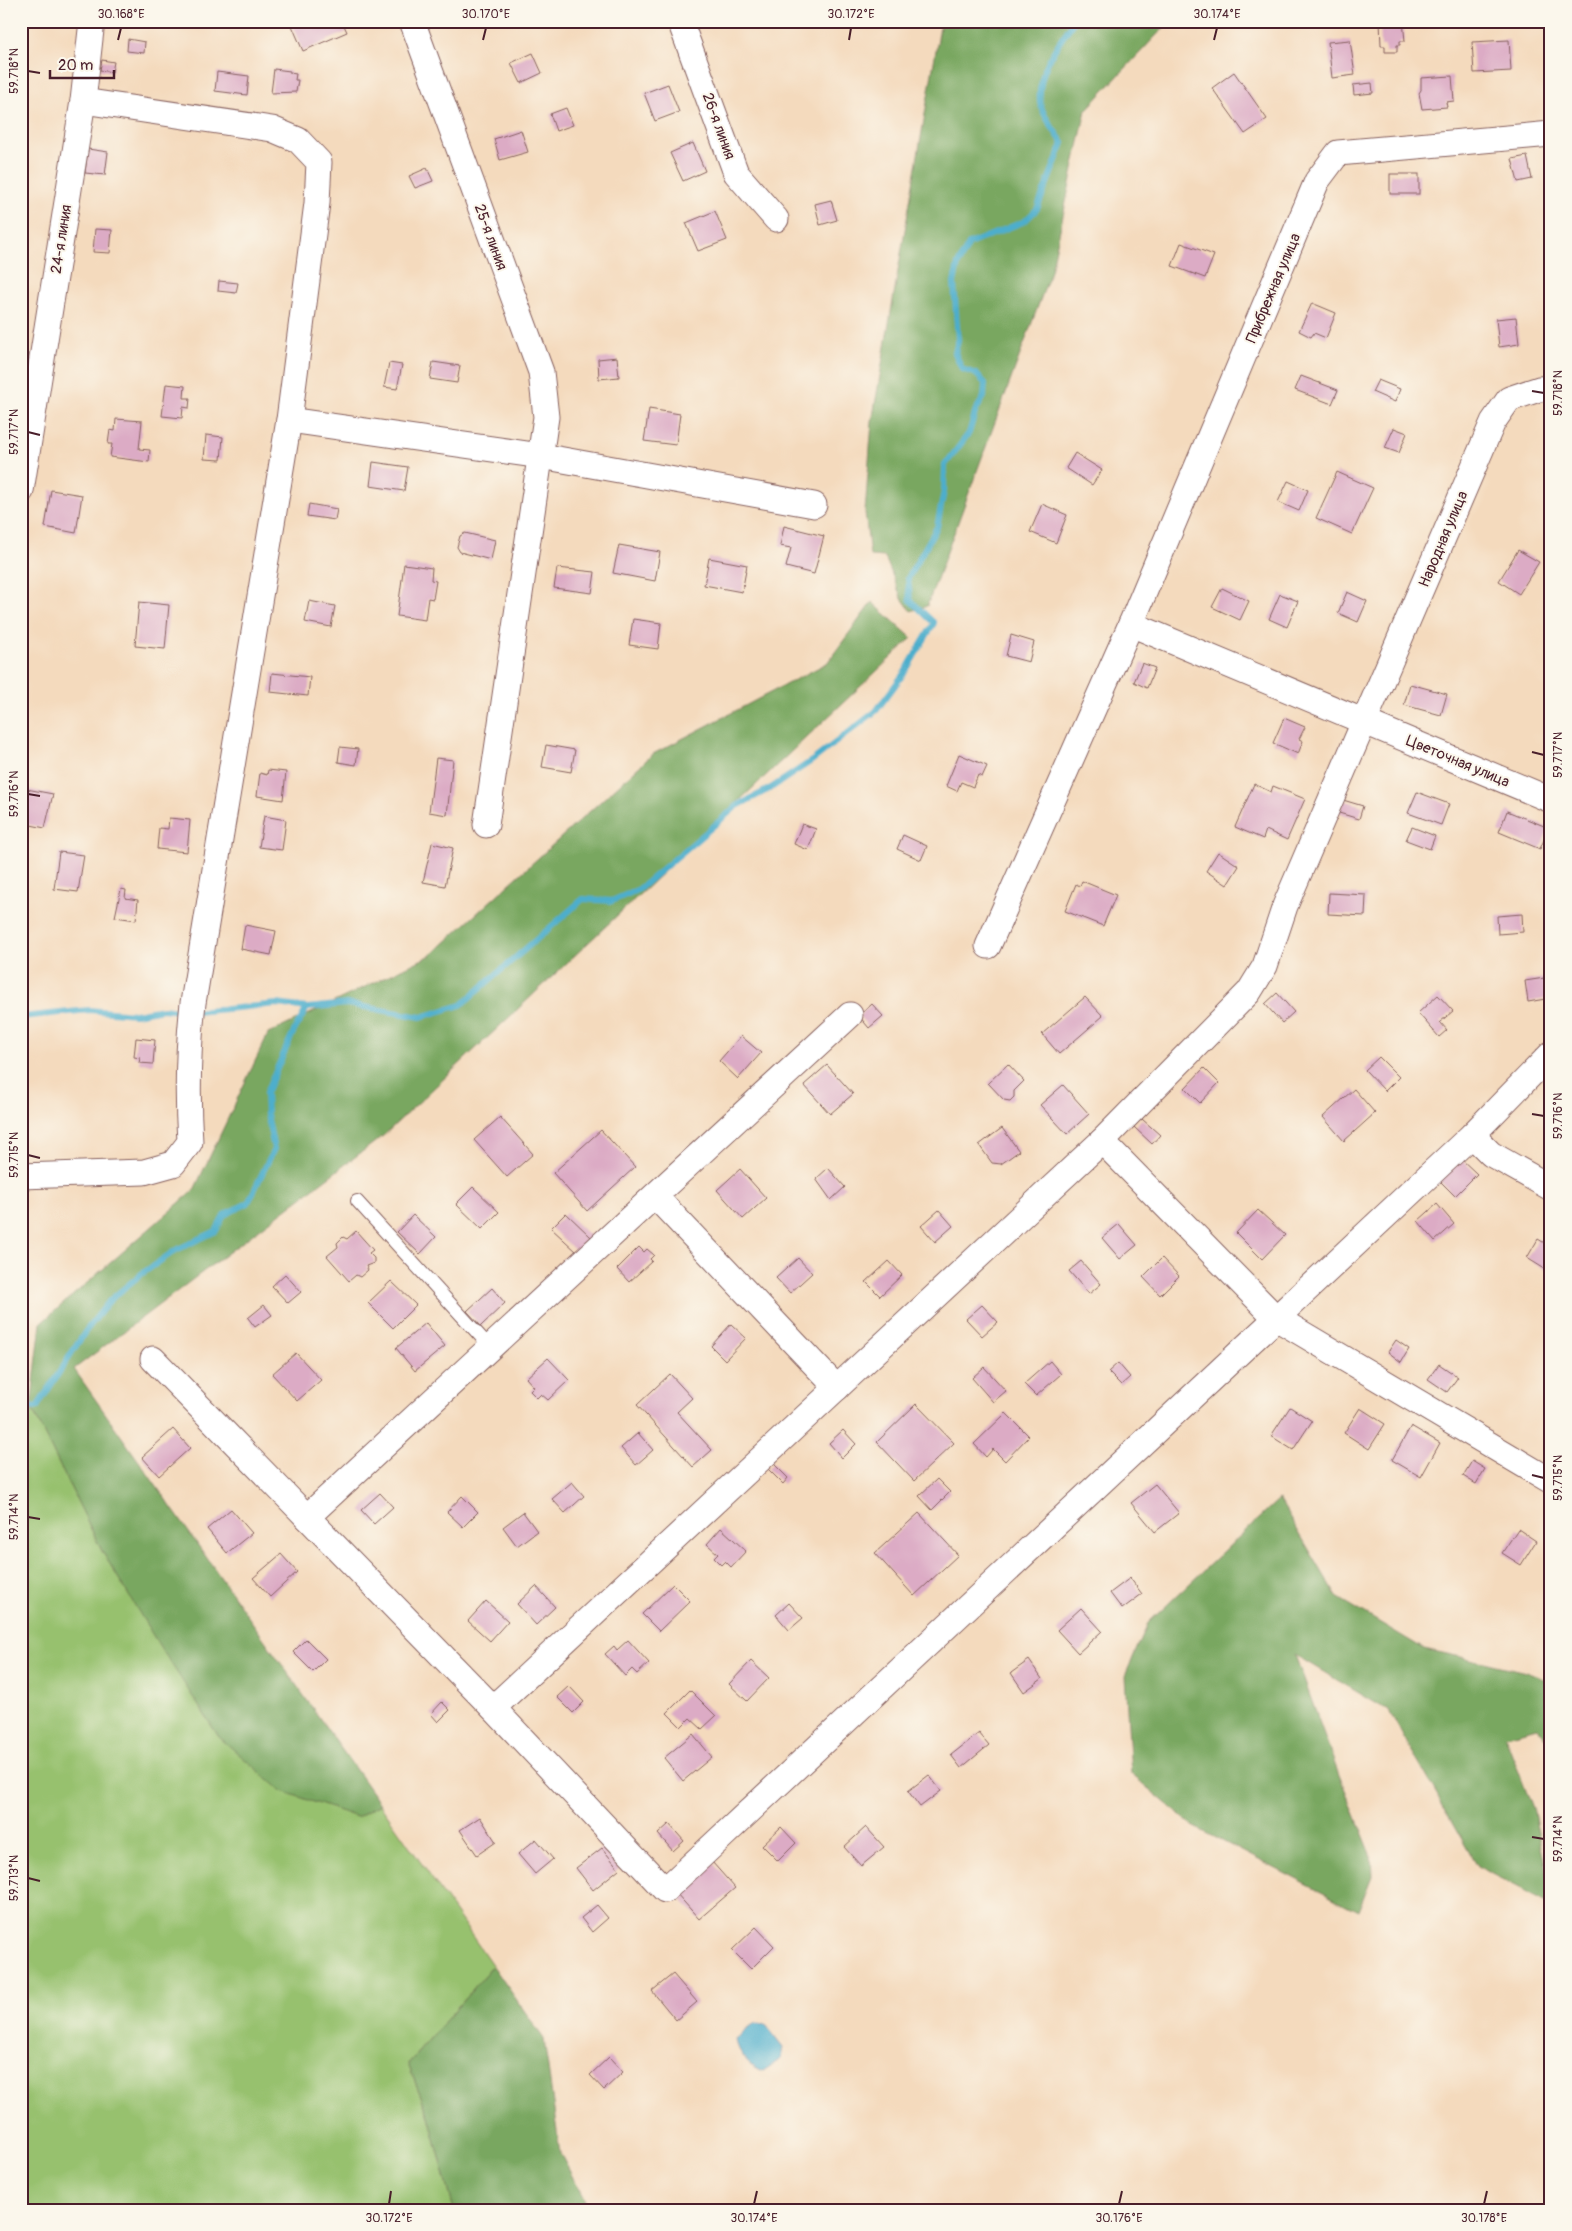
<svg xmlns="http://www.w3.org/2000/svg" width="1572" height="2231" font-family="Pangolin,sans-serif">
  <style>
    .green { fill: #97c16e; stroke: #70704c }
    .forest { fill: #79a761; stroke: #626346 }
    .water { fill: #4daecc; stroke: #4c667c }
    .lines { fill: none; stroke-linecap: round; stroke-linejoin: round }
    .stream { stroke: #4daecc; stroke-width: 6 }
    .building { fill: #dcabc5 }
    .lane-casing { stroke: #86605e; stroke-width: 14 }
    .street-casing { stroke: #86605e; stroke-width: 27 }
    .lane { stroke: #fff; stroke-width: 12 }
    .street { stroke: #fff; stroke-width: 25 }
    .ticks { fill: none; stroke: #4a1f2b; stroke-width: 2 }
    .labels { text-anchor: middle; stroke-width: 4; stroke-linejoin: round; paint-order: stroke }
    .street-label { font-size: 15px; fill: #4a1f2b; stroke: #fbf7ec }
    .neatline { fill: none; stroke: #4a1f2b; stroke-width: 2 }
    .ticks-label { font-size: 12px; text-anchor: middle; fill: #4a1f2b }
  </style>
  <rect width="100%" height="100%" fill="#fbf7ec"/>
  <filter id="ink" filterUnits="userSpaceOnUse"><feTurbulence type="fractalNoise" baseFrequency=".02" numOctaves="2"/><feDisplacementMap in="SourceGraphic" scale="10" xChannelSelector="R" yChannelSelector="G"/><feConvolveMatrix kernelMatrix="1 2 1 2 8 2 1 2 1" color-interpolation-filters="sRGB"/></filter>
  <filter id="wash" filterUnits="userSpaceOnUse"><feTurbulence type="fractalNoise" baseFrequency=".0096" numOctaves="4" result="noise"/><feDisplacementMap in="SourceGraphic" scale="20" xChannelSelector="R" yChannelSelector="G"/><feGaussianBlur stdDeviation="1.12" result="paint"/><feColorMatrix in="noise" values="0 0 0 0 0 0 0 0 0 0 0 0 0 0 0 0 0 1.4 0 .05"/><feComposite in="paint" operator="in"/></filter>
  <g filter="url(#wash)">
    <rect width="100%" height="100%" fill="#f4dabd"/>
    <path class="green" d="M31,1407L102,1551L219,1737L357,1817L380,1804L493,1966L408,2064L429,2116L454,2210H21V1411Z"/>
    <g class="forest">
      <path d="M941,21H1170L1086,110L1051,271L927,606L911,611L901,597L885,557L870,556L865,512L872,422Z"/>
      <path d="M872,602L912,638L383,1136L74,1369L380,1804L357,1817L282,1791L219,1737L157,1642L102,1551L31,1407L41,1323L194,1190L268,1034L431,955L653,754L827,663Z"/>
      <path d="M1279,1499L1337,1597L1424,1649L1484,1662L1526,1672L1551,1682V1744L1538,1728L1505,1736L1533,1809L1551,1895V1904L1477,1866L1389,1711L1295,1655L1337,1770L1371,1854L1372,1876L1358,1911L1193,1826L1131,1774L1125,1676L1148,1623Z"/>
      <path d="M493,1966L544,2039L560,2153L590,2210H454L429,2116L408,2064Z"/>
    </g>
    <path class="water" d="M755,2023L766,2025L783,2047L781,2059L763,2071C750,2067 738,2053 736,2040L744,2031Z"/>
    <g class="lines">
      <g class="stream">
        <path d="M196,1012L277,1004L307,1008"/>
        <path d="M21,1017L89,1010L135,1014L163,1009L186,1012"/>
        <path d="M21,1408L37,1407L85,1332L110,1300L140,1275L176,1250L216,1231L224,1215L248,1203L274,1149L267,1114L266,1093L293,1033L307,1008L347,1004L421,1017L461,1005L583,899L612,901L639,889L737,806L771,788L813,760L876,711L905,672L934,623L910,600L908,578L937,527L944,491L945,465L969,433L976,410L984,397L985,383L976,374L962,369L955,353L958,340L954,283L958,264L969,244L1025,221L1037,209L1063,143C1056,133 1041,113 1040,102C1037,70 1057,46 1074,21"/>
      </g>
    </g>
    <g id="blocks">
      <g class="building">
        <path d="M290,21H342L347,32L303,51Z"/>
        <path d="M1380,21H1403L1405,41H1400V45H1397V52H1385V46H1381Z"/>
        <path d="M128,39L145,42L144,53L127,51Z"/>
        <path d="M1350,40L1355,75L1332,78L1328,42Z"/>
        <path d="M1509,40L1511,71L1474,73L1472,42Z"/>
        <path d="M533,53L542,73L521,83L511,63Z"/>
        <path d="M102,60L114,62L112,72L100,70Z"/>
        <path d="M274,69L290,71V73L296,74L295,80H298L296,92L271,93Z"/>
        <path d="M217,72L249,76L247,95L215,91Z"/>
        <path d="M1234,72L1267,119L1245,134L1212,88Z"/>
        <path d="M1452,76L1454,101L1446,102L1447,107L1422,109L1419,93L1421,90V78Z"/>
        <path d="M1372,83L1373,93L1354,95L1353,85Z"/>
        <path d="M668,84L679,112L655,121L644,93Z"/>
        <path d="M566,108L573,125L556,131L550,114Z"/>
        <path d="M521,130L528,152L500,160L494,139Z"/>
        <path d="M693,143L705,171L683,181L670,153Z"/>
        <path d="M88,149L108,152L105,175L85,173Z"/>
        <path d="M1527,156L1532,179L1518,182L1512,159Z"/>
        <path d="M427,168L433,181L415,188L409,176Z"/>
        <rect x="1390" y="174" width="29" height="20"/>
        <path d="M21,199H27L25,231H21Z"/>
        <path d="M831,200L837,220L820,225L815,204Z"/>
        <path d="M715,211L727,240L698,251L686,223Z"/>
        <path d="M95,229L112,230L110,253L93,252Z"/>
        <path d="M1181,243L1214,255L1205,278L1172,266Z"/>
        <path d="M219,281L238,283L236,293L218,291Z"/>
        <path d="M1312,303L1336,313L1326,338L1314,333L1311,337L1299,331Z"/>
        <path d="M1516,317L1519,344L1499,347L1496,319Z"/>
        <path d="M617,357L619,377L599,379L598,359Z"/>
        <path d="M433,362L460,366L457,383L430,379Z"/>
        <path d="M389,363L402,365L397,389L384,387Z"/>
        <path d="M1301,376L1338,390L1332,404L1295,390Z"/>
        <path d="M1378,380L1400,389L1395,402L1372,392Z"/>
        <path d="M166,384L185,386L184,398H190L189,408L183,407L182,418L162,416Z"/>
        <path d="M649,409L680,414L676,445L644,441Z"/>
        <path d="M116,419L142,421L139,449L150,450L149,462L110,457L112,444H108L110,430L115,431Z"/>
        <path d="M1394,428L1407,433L1399,453L1385,448Z"/>
        <path d="M206,435L223,437L221,460L204,459Z"/>
        <path d="M1075,453L1102,470L1092,485L1066,468Z"/>
        <path d="M373,462L408,467L404,491L370,486Z"/>
        <path d="M1337,472L1373,488L1352,534L1316,518Z"/>
        <path d="M1288,481L1308,490L1299,511L1278,502Z"/>
        <path d="M51,490L82,495L76,533L45,527Z"/>
        <path d="M309,504L337,509L335,520L307,516Z"/>
        <path d="M1042,504L1067,515L1056,543L1030,532Z"/>
        <path d="M784,526L824,536L814,574L786,567L791,548L780,546Z"/>
        <path d="M465,533L495,540L491,560L460,552L457,547L460,536Z"/>
        <path d="M619,545L660,552L655,581L613,573Z"/>
        <path d="M1518,550L1539,562L1519,594L1499,581Z"/>
        <path d="M709,558L747,565L742,592L704,585Z"/>
        <path d="M404,564L432,568L431,580L436,581L433,599L428,598L425,620L397,616Z"/>
        <path d="M557,568L595,572L592,593L554,588Z"/>
        <path d="M1222,588L1249,601L1240,620L1212,607Z"/>
        <path d="M1347,592L1367,601L1358,622L1338,613Z"/>
        <path d="M1280,594L1298,601L1287,627L1269,619Z"/>
        <path d="M309,601L335,606L331,627L305,622Z"/>
        <path d="M139,602L169,605L165,649L135,646Z"/>
        <path d="M633,619L661,623L658,649L629,645Z"/>
        <path d="M1011,635L1034,642L1029,662L1006,656Z"/>
        <path d="M1142,663L1155,668L1147,688L1134,682Z"/>
        <path d="M272,673L310,677L308,696L270,692Z"/>
        <path d="M1410,684L1447,694L1441,715L1404,705Z"/>
        <path d="M1284,718L1305,727L1299,739L1303,741L1298,754L1273,743Z"/>
        <path d="M546,745L575,750L571,772L542,767Z"/>
        <path d="M340,747L358,749L356,765L338,762Z"/>
        <path d="M959,754L987,766L982,777L978,775L973,787L961,782L957,791L946,786Z"/>
        <path d="M436,758L453,760L447,815L429,812Z"/>
        <path d="M268,770L286,772L283,800L257,796L260,773L267,775Z"/>
        <path d="M1254,784L1271,792L1273,786L1305,799L1287,840L1266,830L1263,839L1235,827Z"/>
        <path d="M21,788L53,794L45,828L21,823Z"/>
        <path d="M1417,792L1449,804L1441,825L1408,813Z"/>
        <path d="M1343,800L1363,806L1359,819L1339,813Z"/>
        <path d="M1507,811L1549,828L1540,849L1499,832Z"/>
        <path d="M264,816L286,820L282,850L259,847Z"/>
        <path d="M169,818L190,820L187,852L157,849L159,828L168,829Z"/>
        <path d="M802,824L816,829L808,850L794,844Z"/>
        <path d="M1412,827L1435,836L1430,849L1406,840Z"/>
        <path d="M903,835L927,846L921,860L897,849Z"/>
        <path d="M432,843L453,848L445,886L423,882Z"/>
        <path d="M59,852L84,855L78,892L54,889Z"/>
        <path d="M1218,852L1239,866L1227,885L1206,871Z"/>
        <path d="M1082,881L1116,895L1103,926L1065,911L1076,884L1080,886Z"/>
        <path d="M121,889L126,890L125,898L138,900L136,920L115,917Z"/>
        <path d="M1329,893L1366,895L1365,916L1328,914Z"/>
        <path d="M1522,914L1523,932L1498,934L1497,916Z"/>
        <path d="M245,925L276,931L271,955L241,949Z"/>
        <path d="M1551,977V998L1528,1002L1525,981Z"/>
        <path d="M1277,993L1294,1012L1282,1023L1265,1004Z"/>
        <path d="M1438,995L1453,1011L1440,1022L1447,1030L1439,1037L1418,1013Z"/>
        <path d="M1085,997L1103,1016L1059,1054L1042,1034Z"/>
        <path d="M872,1004L883,1016L869,1028L859,1016Z"/>
        <path d="M741,1036L761,1053L738,1079L719,1061Z"/>
        <path d="M136,1038L155,1040L153,1064L139,1063L140,1058L134,1057Z"/>
        <path d="M1379,1057L1399,1077L1385,1091L1365,1070Z"/>
        <path d="M1008,1064L1024,1081L1014,1091V1097L1010,1101L1004,1100L988,1083Z"/>
        <path d="M827,1065L853,1094L830,1114L804,1085Z"/>
        <path d="M1204,1068L1219,1083L1200,1103L1185,1088Z"/>
        <path d="M1063,1085L1089,1114L1067,1134L1040,1105Z"/>
        <path d="M1354,1089L1375,1113L1344,1141L1323,1117Z"/>
        <path d="M500,1117L533,1154L507,1177L474,1140Z"/>
        <path d="M1142,1119L1160,1135L1152,1144L1134,1127Z"/>
        <path d="M1002,1128L1019,1151L1001,1164L992,1163L979,1145Z"/>
        <path d="M601,1130L635,1167L587,1211L553,1173Z"/>
        <path d="M1460,1158L1477,1174L1455,1196L1439,1180Z"/>
        <path d="M828,1168L845,1187L831,1200L816,1179Z"/>
        <path d="M740,1169L766,1198L743,1219L717,1190Z"/>
        <path d="M473,1187L499,1212L482,1229L456,1204Z"/>
        <path d="M1437,1204L1454,1224L1435,1241L1418,1221Z"/>
        <path d="M939,1210L953,1226L935,1242L921,1226Z"/>
        <path d="M1258,1210L1285,1235L1262,1259L1236,1233Z"/>
        <path d="M566,1213L591,1237L577,1252L551,1228Z"/>
        <path d="M413,1215L436,1237L420,1254L397,1232Z"/>
        <path d="M1119,1224L1137,1245L1120,1259L1102,1238Z"/>
        <path d="M356,1231L373,1250L369,1253L374,1258V1263L366,1266L368,1270L360,1277L356,1275L349,1281L327,1256L338,1247L337,1243L343,1237L347,1239Z"/>
        <path d="M1538,1239L1551,1247V1266L1548,1271L1527,1258Z"/>
        <path d="M639,1247L644,1252L647,1249L654,1255L650,1259L652,1261L629,1282L617,1269Z"/>
        <path d="M798,1258L812,1273L790,1293L776,1278Z"/>
        <path d="M1162,1258L1179,1276L1160,1295L1143,1277Z"/>
        <path d="M889,1261L902,1275L880,1296L866,1282Z"/>
        <path d="M1081,1261L1101,1284L1089,1294L1069,1271Z"/>
        <path d="M285,1274L301,1292L288,1303L272,1286Z"/>
        <path d="M391,1281L416,1305L393,1328L368,1303Z"/>
        <path d="M492,1288L505,1303L481,1326L467,1311Z"/>
        <path d="M264,1305L272,1315L255,1327L248,1318Z"/>
        <path d="M982,1305L998,1322L982,1336L966,1319Z"/>
        <path d="M426,1323L445,1346L415,1371L396,1348Z"/>
        <path d="M731,1324L746,1338L725,1360L711,1346Z"/>
        <path d="M1396,1340L1409,1349L1401,1362L1388,1352Z"/>
        <path d="M296,1353L321,1380L297,1401L272,1374Z"/>
        <path d="M548,1358L569,1380L548,1400L541,1394L537,1398L530,1391L534,1387L526,1378Z"/>
        <path d="M1050,1361L1061,1374L1036,1396L1024,1384Z"/>
        <path d="M1118,1363L1130,1377L1121,1385L1108,1372Z"/>
        <path d="M1439,1364L1458,1377L1447,1392L1428,1379Z"/>
        <path d="M984,1367L1006,1391L993,1402L972,1378Z"/>
        <path d="M670,1374L692,1398L677,1412L712,1450L693,1467L637,1405Z"/>
        <path d="M916,1404L954,1443L914,1481L877,1442Z"/>
        <path d="M1290,1407L1312,1421L1293,1450L1271,1436Z"/>
        <path d="M1360,1408L1385,1424L1369,1449L1344,1433Z"/>
        <path d="M1006,1413L1029,1436L1005,1461L993,1449L986,1457L974,1444Z"/>
        <path d="M1411,1426L1440,1443L1421,1477L1392,1460Z"/>
        <path d="M173,1429L190,1448L159,1476L142,1457Z"/>
        <path d="M843,1430L856,1444L842,1458L829,1443Z"/>
        <path d="M638,1433L653,1450L636,1465L621,1448Z"/>
        <path d="M1472,1461L1485,1469L1476,1484L1463,1476Z"/>
        <path d="M773,1463L788,1478L783,1484L768,1469Z"/>
        <path d="M937,1479L950,1492L932,1510L919,1496Z"/>
        <path d="M572,1482L584,1496L565,1513L552,1499Z"/>
        <path d="M1155,1484L1179,1513L1155,1532L1131,1503Z"/>
        <path d="M380,1493L393,1507L374,1524L361,1510Z"/>
        <path d="M462,1496L478,1512L463,1527L447,1512Z"/>
        <path d="M231,1509L252,1533L227,1553L207,1529Z"/>
        <path d="M523,1512L537,1531L517,1546L503,1527Z"/>
        <path d="M919,1513L958,1555L914,1596L875,1553Z"/>
        <path d="M721,1528L746,1551L731,1567L725,1561L721,1565L714,1558L718,1554L707,1544Z"/>
        <path d="M1518,1529L1536,1541L1521,1565L1502,1553Z"/>
        <path d="M281,1554L297,1572L270,1597L253,1578Z"/>
        <path d="M1130,1578L1142,1594L1122,1609L1110,1593Z"/>
        <path d="M673,1584L690,1601L659,1631L642,1614Z"/>
        <path d="M536,1586L555,1607L536,1625L517,1604Z"/>
        <path d="M486,1601L508,1621L490,1641L468,1621Z"/>
        <path d="M789,1603L803,1618L789,1630L776,1615Z"/>
        <path d="M1081,1608L1102,1631L1078,1653L1057,1630Z"/>
        <path d="M306,1639L326,1659L313,1672L293,1652Z"/>
        <path d="M628,1640L649,1663L637,1674L632,1669L625,1676L605,1654L614,1646L617,1650Z"/>
        <path d="M1029,1660L1042,1679L1024,1692L1011,1673Z"/>
        <path d="M751,1661L769,1678L747,1701L729,1684Z"/>
        <path d="M569,1686L584,1702L573,1713L557,1697Z"/>
        <path d="M690,1690L716,1716L702,1729L690,1718L681,1727L667,1713Z"/>
        <path d="M442,1702L450,1710L438,1722L431,1714Z"/>
        <path d="M979,1733L989,1745L961,1768L951,1755Z"/>
        <path d="M693,1734L712,1757L683,1781L664,1758Z"/>
        <path d="M929,1775L941,1791L920,1807L908,1791Z"/>
        <path d="M480,1817L496,1842L477,1855L460,1830Z"/>
        <path d="M669,1824L684,1841L673,1851L658,1834Z"/>
        <path d="M781,1827L796,1843L778,1861L762,1845Z"/>
        <path d="M866,1827L884,1847L861,1866L844,1847Z"/>
        <path d="M536,1839L553,1859L535,1874L518,1854Z"/>
        <path d="M602,1848L619,1869L593,1890L576,1868Z"/>
        <path d="M712,1862L735,1888L699,1919L676,1893Z"/>
        <path d="M597,1905L608,1918L592,1932L581,1918Z"/>
        <path d="M756,1927L774,1946L751,1969L732,1950Z"/>
        <path d="M673,1974L697,2002L676,2020L652,1991Z"/>
        <path d="M609,2057L623,2072L604,2090L590,2075Z"/>
      </g>
    </g>
  </g>
  <g filter="url(#ink)">
    <use href="#blocks" fill-opacity="0" stroke="#86605e" stroke-width="1"/>
    <g class="lines">
      <g class="lane-casing">
        <path id="lane" d="M357,1201L491,1348"/>
      </g>
      <g class="street-casing">
        <g id="street">
          <path d="M412,21L541,372L546,417L486,825"/>
          <path d="M680,21L736,173L776,219"/>
          <path d="M289,420L541,456L814,505"/>
          <path d="M21,491L83,101L92,21"/>
          <path d="M1131,624L1551,800"/>
          <path d="M988,946L1131,624L1317,181L1338,153L1551,134"/>
          <path d="M1472,1135L1491,1154L1551,1188"/>
          <path d="M1102,1141L1276,1318L1551,1481"/>
          <path d="M21,1176L144,1172L173,1164L190,1142C187,1096 188,1049 193,1003L289,420L317,203L319,162L298,140L272,129L83,101"/>
          <path d="M655,1196L837,1388"/>
          <path d="M153,1359L493,1708L665,1890L1472,1135L1551,1054"/>
          <path d="M307,1517L850,1015"/>
          <path d="M493,1708L1102,1141L1249,992L1265,966L1285,906L1493,422L1509,399L1539,389L1551,388"/>
        </g>
      </g>
      <use href="#lane" class="lane"/>
      <use href="#street" class="street"/>
    </g>
  </g>
  <path class="ticks" d="M118,40L121,28M483,40L486,28M849,40L851,28M1214,40L1217,28M28,71L40,73M1532,391L1544,393M28,432L40,435M1532,752L1544,755M28,794L40,796M1532,1114L1544,1116M28,1155L40,1158M1532,1475L1544,1478M28,1517L40,1519M1532,1837L1544,1839M28,1878L40,1881M389,2204L391,2191M754,2204L757,2191M1119,2204L1122,2191M1484,2204L1487,2191"/>
  <g class="labels">
    <g class="street-label">
      <text transform="translate(719 126) rotate(70)" y="5">26-я линия</text>
      <text transform="translate(491 237) rotate(70)" y="5">25-я линия</text>
      <text transform="translate(61 239) rotate(-81)" y="5">24-я линия</text>
      <text transform="translate(1273 288) rotate(-67)" y="5">Прибрежная улица</text>
      <text transform="translate(1443 539) rotate(-67)" y="5">Народная улица</text>
      <text transform="translate(1458 761) rotate(23)" y="5">Цветочная улица</text>
    </g>
  </g>
  <rect width="1572" height="2231" fill="none" stroke="#fbf7ec" stroke-width="55"/>
  <path d="M50 70v8h64v-8" fill="none" stroke="#4a1f2b" stroke-width="2.5"/>
  <text x="58" y="70" font-size="15" fill="#4a1f2b" stroke="#fbf7ec" stroke-width="4" paint-order="stroke">20 m</text>
  <rect x="28" y="28" width="1516" height="2176" class="neatline"/>
  <g class="ticks-label">
    <text x="121" y="18">30.168°E</text>
    <text x="486" y="18">30.170°E</text>
    <text x="851" y="18">30.172°E</text>
    <text x="1217" y="18">30.174°E</text>
    <text transform="translate(14 71) rotate(-90)" y="4">59.718°N</text>
    <text transform="translate(1558 393) rotate(-90)" y="4">59.718°N</text>
    <text transform="translate(14 432) rotate(-90)" y="4">59.717°N</text>
    <text transform="translate(1558 755) rotate(-90)" y="4">59.717°N</text>
    <text transform="translate(14 794) rotate(-90)" y="4">59.716°N</text>
    <text transform="translate(1558 1116) rotate(-90)" y="4">59.716°N</text>
    <text transform="translate(14 1155) rotate(-90)" y="4">59.715°N</text>
    <text transform="translate(1558 1478) rotate(-90)" y="4">59.715°N</text>
    <text transform="translate(14 1517) rotate(-90)" y="4">59.714°N</text>
    <text transform="translate(1558 1839) rotate(-90)" y="4">59.714°N</text>
    <text transform="translate(14 1878) rotate(-90)" y="4">59.713°N</text>
    <text x="389" y="2222">30.172°E</text>
    <text x="754" y="2222">30.174°E</text>
    <text x="1119" y="2222">30.176°E</text>
    <text x="1484" y="2222">30.178°E</text>
  </g>
</svg>
